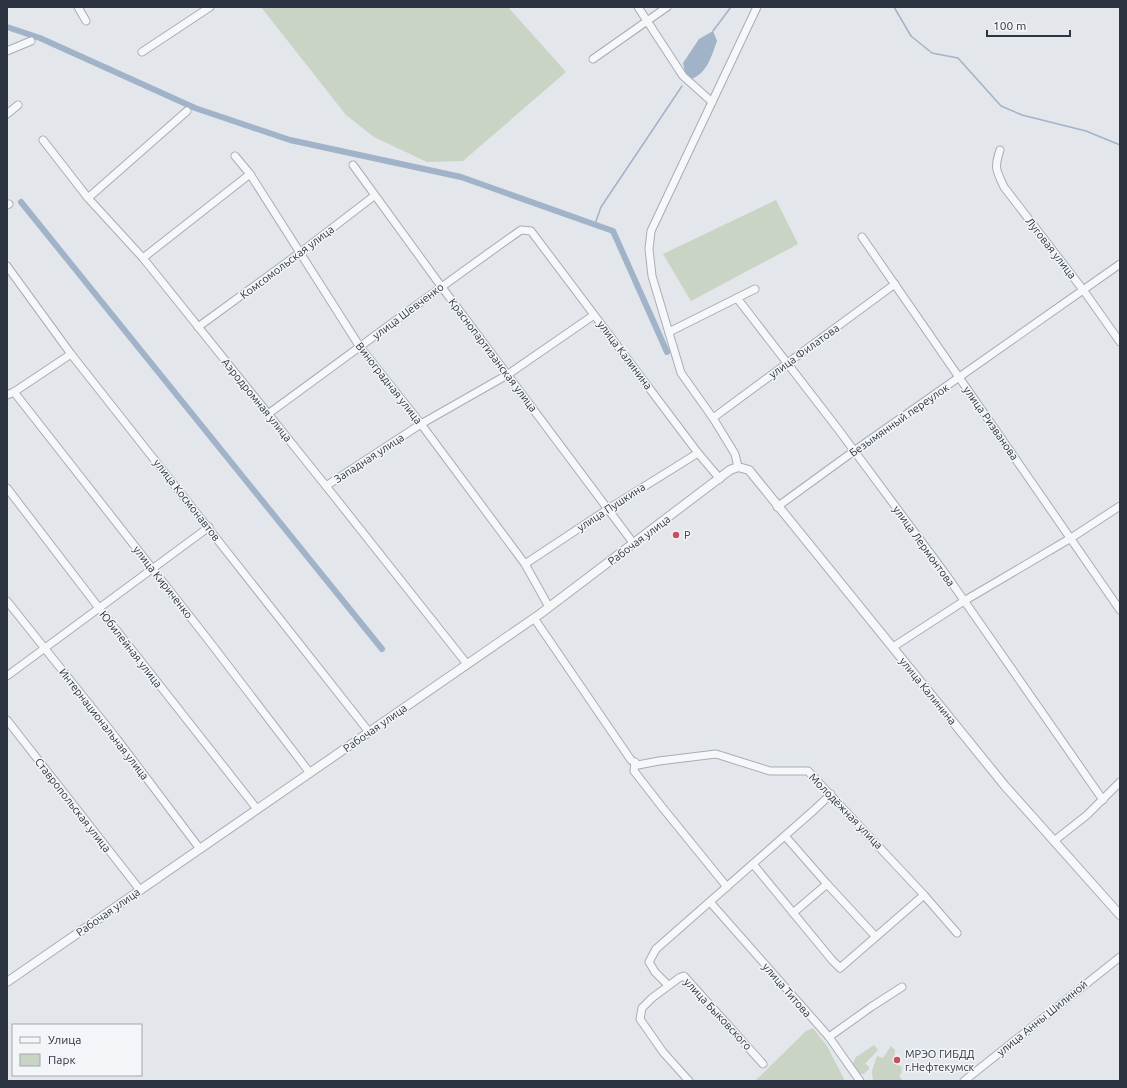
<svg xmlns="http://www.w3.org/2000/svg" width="1127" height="1088" font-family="Ubuntu,sans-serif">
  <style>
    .green { fill: #c9d4c5 }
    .water { fill: #a1b3c8 }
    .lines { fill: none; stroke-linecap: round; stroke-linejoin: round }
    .stream { stroke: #a1b3c8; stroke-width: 1.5 }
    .canal { stroke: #a1b3c8; stroke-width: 6 }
    .minor-casing { stroke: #a8adb5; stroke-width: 9 }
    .tertiary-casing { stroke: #a8adb5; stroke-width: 10 }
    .minor { stroke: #f6f7f9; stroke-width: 7 }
    .tertiary { stroke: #f6f7f9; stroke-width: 8 }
    .poi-dot { fill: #c75161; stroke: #f3f5f8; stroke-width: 1.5 }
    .labels { text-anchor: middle; stroke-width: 3; stroke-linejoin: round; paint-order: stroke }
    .street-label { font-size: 11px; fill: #2c3442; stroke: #f3f5f8 }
    .poi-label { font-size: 11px; fill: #2c3442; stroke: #f3f5f8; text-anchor: start }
  </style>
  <rect width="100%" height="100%" fill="#e3e6eb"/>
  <g class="green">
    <path d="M261,7H508L566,72L463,161L427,162L374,137L346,115Z"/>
    <path d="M776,200L798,244L691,301L663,254Z"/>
    <path d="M813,1028L827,1046L845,1081H755L806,1031Z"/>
    <path d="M874,1045L878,1050L865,1064L869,1066V1069L864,1074H853L850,1069L856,1057Z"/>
    <path d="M891,1046L895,1050L894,1063L902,1067L901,1074L899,1075L903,1081H873L872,1071L877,1056L883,1058Z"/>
  </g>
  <path class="water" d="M713,31L717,41C712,55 707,74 691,79L685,73L683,63L699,39Z"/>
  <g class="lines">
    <g class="stream">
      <path d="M894,7L911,36L932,53L958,58L1001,106L1022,115L1086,131L1120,145"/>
      <path d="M713,31L731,7"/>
      <path d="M595,224L601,207L682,86"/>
    </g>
    <g class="canal">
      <path d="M7,27L40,38L195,108L290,140L461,177L613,231L667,352"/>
      <path d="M21,202L382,649"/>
    </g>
    <g class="minor-casing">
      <g id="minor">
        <path d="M78,7L86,21"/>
        <path d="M638,7L683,76L712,102"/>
        <path d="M7,51L31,41"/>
        <path d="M142,52L210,7"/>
        <path d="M593,59L667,7"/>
        <path d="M7,114L18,105"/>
        <path d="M43,140L88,198L143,258L326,486L467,664"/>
        <path d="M1000,150C994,168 996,170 1004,187L1084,291L1120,342"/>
        <path d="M235,156L250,174L360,347L421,424L525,564L549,607"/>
        <path d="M353,165L441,286L634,544"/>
        <path d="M88,198L187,111"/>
        <path d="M7,205L9,204"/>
        <path d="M862,237L1120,610"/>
        <path d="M143,258L250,174"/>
        <path d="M7,266L71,354L369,732"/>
        <path d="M737,298L838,429L947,576L1103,800"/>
        <path d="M198,327L301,252L374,196"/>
        <path d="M669,332L755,289"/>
        <path d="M14,392L206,637L310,773"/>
        <path d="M7,395L14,392L71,354"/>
        <path d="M268,414C353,352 436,290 521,230L531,231L698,453L720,479"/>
        <path d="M713,418L895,284"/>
        <path d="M738,467L735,454L713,418L681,373L652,276L649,249L651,231L757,7"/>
        <path d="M326,486L421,424L507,375L594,315"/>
        <path d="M7,488L99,608L257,809"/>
        <path d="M777,507L854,451L1120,264"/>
        <path d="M525,564L608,509L698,453"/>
        <path d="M7,601L117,739L200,849"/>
        <path d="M534,618L631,760L638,765L659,761L716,754L770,771H808L924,895L957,933"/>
        <path d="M893,647L964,601L1071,538L1120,506"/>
        <path d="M7,676L209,527"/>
        <path d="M7,720L140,890"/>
        <path d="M635,762L634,771L662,807L727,887"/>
        <path d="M785,836L827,884L876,937"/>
        <path d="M1054,841L1087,815L1120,782"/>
        <path d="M753,864L832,960L840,968L924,895"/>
        <path d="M710,902L829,1037L860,1081"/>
        <path d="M793,913L827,884"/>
        <path d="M668,985L655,972L649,962L656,949L813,811L831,794"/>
        <path d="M829,1037L871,1007L902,987"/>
        <path d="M689,1081L663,1052L640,1019L642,1008L652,998L679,978L684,976L763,1064"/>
        <path d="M964,1081L1120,957"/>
      </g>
    </g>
    <g class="tertiary-casing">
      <path id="tertiary" d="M7,982L540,614L730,470L738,467L749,470L1005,786L1120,915"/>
    </g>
    <use href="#minor" class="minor"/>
    <use href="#tertiary" class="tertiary"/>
  </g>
  <g class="poi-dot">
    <circle cx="676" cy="535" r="4"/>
    <circle cx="897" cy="1060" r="4"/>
  </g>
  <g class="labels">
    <g class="street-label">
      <text transform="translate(1051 248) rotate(52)" y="4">Луговая улица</text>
      <text transform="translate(287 262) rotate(-37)" y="4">Комсомольская улица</text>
      <text transform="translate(408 311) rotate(-37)" y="4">улица Шевченко</text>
      <text transform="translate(804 351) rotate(-36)" y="4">улица Филатова</text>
      <text transform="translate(493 355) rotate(53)" y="4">Краснопартизанская улица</text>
      <text transform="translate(625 355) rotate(53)" y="4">улица Калинина</text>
      <text transform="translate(389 383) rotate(52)" y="4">Виноградная улица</text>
      <text transform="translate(257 400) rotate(51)" y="4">Аэродромная улица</text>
      <text transform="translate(899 420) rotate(-35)" y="4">Безымянный переулок</text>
      <text transform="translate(991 423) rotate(55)" y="4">улица Ризванова</text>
      <text transform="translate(369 458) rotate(-33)" y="4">Западная улица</text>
      <text transform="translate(187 500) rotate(52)" y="4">улица Космонавтов</text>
      <text transform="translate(611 507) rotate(-33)" y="4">улица Пушкина</text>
      <text transform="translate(639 540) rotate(-37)" y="4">Рабочая улица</text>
      <text transform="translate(924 546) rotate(54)" y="4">улица Лермонтова</text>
      <text transform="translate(163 582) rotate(52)" y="4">улица Кириченко</text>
      <text transform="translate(131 649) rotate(52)" y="4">Юбилейная улица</text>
      <text transform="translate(928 691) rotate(51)" y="4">улица Калинина</text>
      <text transform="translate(104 724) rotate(52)" y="4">Интернациональная улица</text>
      <text transform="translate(375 728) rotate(-35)" y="4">Рабочая улица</text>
      <text transform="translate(73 805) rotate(52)" y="4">Ставропольская улица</text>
      <text transform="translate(846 811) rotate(46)" y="4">Молодёжная улица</text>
      <text transform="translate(108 912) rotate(-35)" y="4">Рабочая улица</text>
      <text transform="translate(787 990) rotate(49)" y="4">улица Титова</text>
      <text transform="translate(718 1014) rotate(47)" y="4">улица Быковского</text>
      <text transform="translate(1042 1018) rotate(-39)" y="4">улица Анны Шилиной</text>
    </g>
    <g class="poi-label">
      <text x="684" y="539">Р</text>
      <text x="905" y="1058">МРЭО ГИБДД<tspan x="905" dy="13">г.Нефтекумск</tspan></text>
    </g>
  </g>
  <rect width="1127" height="1088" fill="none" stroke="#2c3442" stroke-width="16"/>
  <rect x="12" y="1024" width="130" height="52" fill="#f3f5f8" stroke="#a3a8af"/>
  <rect x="20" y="1037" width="20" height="6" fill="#f6f7f9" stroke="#a3a8af"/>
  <text x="48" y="1044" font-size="12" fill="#2c3442">Улица</text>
  <rect x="20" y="1054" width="20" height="12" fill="#c9d4c5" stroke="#a3a8af"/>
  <text x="48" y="1064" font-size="12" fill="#2c3442">Парк</text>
  <path d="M987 30v6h83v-6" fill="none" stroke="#2c3442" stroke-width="2"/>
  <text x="993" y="30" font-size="12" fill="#2c3442" stroke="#f3f5f8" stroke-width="3" paint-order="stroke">100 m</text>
</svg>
